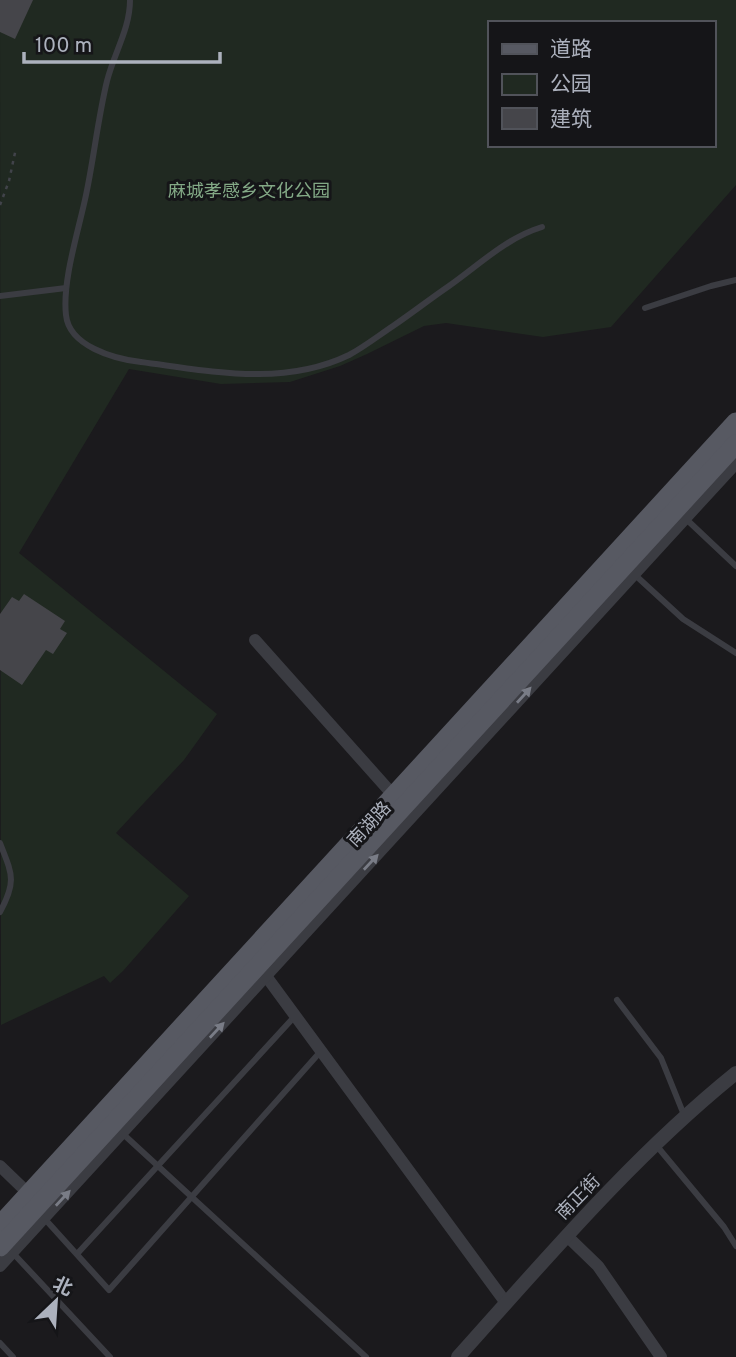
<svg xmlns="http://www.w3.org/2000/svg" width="736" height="1357" font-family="Overpass,'Noto Sans SC',sans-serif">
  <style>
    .green { fill: #202921; fill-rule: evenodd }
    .building { fill: #45454a }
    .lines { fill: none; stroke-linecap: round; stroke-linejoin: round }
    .path { stroke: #41434a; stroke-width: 2.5; stroke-dasharray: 3.5 5; stroke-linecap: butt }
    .service { stroke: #3b3c42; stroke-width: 6 }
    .minor { stroke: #3b3c42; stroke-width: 12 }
    .tertiary { stroke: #3b3c42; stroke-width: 14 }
    .primary { stroke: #575962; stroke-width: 19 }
    .oneway { fill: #797c86 }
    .labels { text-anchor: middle; stroke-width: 6; stroke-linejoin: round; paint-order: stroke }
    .park-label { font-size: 18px; fill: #83a986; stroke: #151518 }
    .street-label { font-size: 18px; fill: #acb1bd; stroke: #151518 }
  </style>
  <rect width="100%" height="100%" fill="#1b1a1d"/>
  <path class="green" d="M0,0H736V185L611,327L543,337L446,323L424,326L367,354L340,366L290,382L221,384L129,369L19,553L217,714L184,760L116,833L189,896L123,971L110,983L104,976L1,1025ZM489,23H713V145H489Z"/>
  <g class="building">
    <path d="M0,0H33L15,39L0,32Z"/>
    <path d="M24,594L65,621L60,629L67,633L53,654L46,650L22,685L0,670V614L12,597L19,601Z"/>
  </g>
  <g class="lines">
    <path class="path" d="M0,205L9,181L16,148"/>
    <g class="service">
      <path d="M130,0C130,29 114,53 107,81C98,118 94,157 86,195C79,229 62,281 66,315C69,346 114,359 141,362C210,371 283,387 349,355C364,347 378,336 393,326C412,313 430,299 449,286C479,265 506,238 542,227"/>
      <path d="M0,296L66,288"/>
      <path d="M645,308L711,286L736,280"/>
      <path d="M685,518L736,566"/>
      <path d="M634,574L683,619L736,653"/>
      <path d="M0,843C12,874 17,881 0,912"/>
      <path d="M617,1000L661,1058L684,1115"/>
      <path d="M122,1133L366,1357"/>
      <path d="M656,1145L724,1227L736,1246"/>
      <path d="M44,1218L109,1290L321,1051"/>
      <path d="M12,1252L110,1357"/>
      <path d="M77,1254L295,1016"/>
      <path d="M0,1343L13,1357"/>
    </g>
    <g class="minor">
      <path d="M255,640L394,796"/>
      <path d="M266,976L506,1303"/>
      <path d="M0,1166L29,1194"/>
      <path d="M567,1236L598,1266L661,1357"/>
      <path d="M0,1266L736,463"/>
    </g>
    <path class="tertiary" d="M458,1357C546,1259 633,1156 736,1073"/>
    <g class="primary">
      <path d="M0,1225L736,422"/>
      <path d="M0,1247L736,444"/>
    </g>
  </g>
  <defs><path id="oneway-solid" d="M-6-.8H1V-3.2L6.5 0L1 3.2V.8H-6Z" transform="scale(1.75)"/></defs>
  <g class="oneway">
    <use href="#oneway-solid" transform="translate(524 695) rotate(-48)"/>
    <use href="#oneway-solid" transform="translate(371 862) rotate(-47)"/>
    <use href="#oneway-solid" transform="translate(217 1030) rotate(-47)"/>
    <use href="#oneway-solid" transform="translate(63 1198) rotate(-47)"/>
  </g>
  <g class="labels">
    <g class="park-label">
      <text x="249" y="197">麻城孝感乡文化公园</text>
    </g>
    <g class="street-label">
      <text transform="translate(369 824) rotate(-47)" y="6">南湖路</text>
      <text transform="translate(578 1197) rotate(-46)" y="6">南正街</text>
    </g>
  </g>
  <rect x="488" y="21" width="228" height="126" fill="#151518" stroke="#51535a" stroke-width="2"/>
  <rect x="502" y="44" width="35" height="10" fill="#575962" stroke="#51535a" stroke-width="2"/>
  <text x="550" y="56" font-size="21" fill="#acb1bd">道路</text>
  <rect x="502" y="74" width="35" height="21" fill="#202921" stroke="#51535a" stroke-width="2"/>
  <text x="550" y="91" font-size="21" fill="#acb1bd">公园</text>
  <rect x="502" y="108" width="35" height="21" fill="#45454a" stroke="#51535a" stroke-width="2"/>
  <text x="550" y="126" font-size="21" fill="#acb1bd">建筑</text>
  <g transform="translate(56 1301) rotate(25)" stroke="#151518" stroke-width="5" paint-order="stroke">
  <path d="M0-5L12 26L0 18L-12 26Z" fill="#acb1bd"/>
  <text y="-10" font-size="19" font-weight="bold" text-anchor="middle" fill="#acb1bd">北</text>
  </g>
  <path d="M24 52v10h196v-10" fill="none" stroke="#acb1bd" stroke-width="3.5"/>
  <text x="35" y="52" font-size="21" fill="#acb1bd" stroke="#151518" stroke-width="5" paint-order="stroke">100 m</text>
</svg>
